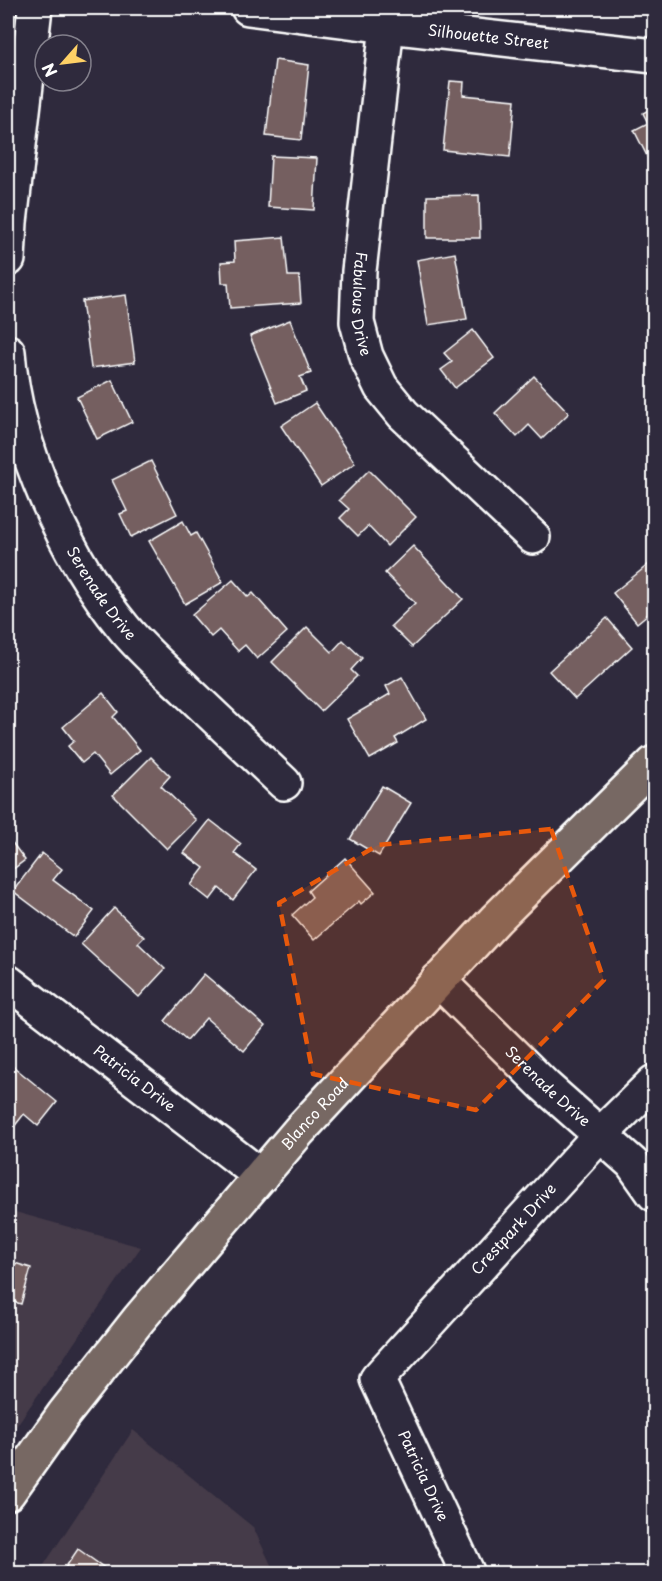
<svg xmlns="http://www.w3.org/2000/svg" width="662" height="1581" font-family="'Playpen Sans',sans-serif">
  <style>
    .built { fill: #443a48 }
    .building { fill: #745f61; stroke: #fff; stroke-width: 1.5 }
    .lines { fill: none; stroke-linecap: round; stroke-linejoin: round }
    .minor-casing { stroke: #fff; stroke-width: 38 }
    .major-casing { stroke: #fff; stroke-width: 38 }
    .minor { stroke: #2f2a3d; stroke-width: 33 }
    .major { stroke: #776864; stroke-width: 33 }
    .marked { fill: #e8590c; fill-opacity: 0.2; stroke: #e8590c; stroke-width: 4.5; stroke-dasharray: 12 8; stroke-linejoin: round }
    .labels { text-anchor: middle; stroke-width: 4.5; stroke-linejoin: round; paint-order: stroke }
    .street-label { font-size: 15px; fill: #fff; stroke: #2f2a3d }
  </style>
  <rect width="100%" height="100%" fill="#2f2a3d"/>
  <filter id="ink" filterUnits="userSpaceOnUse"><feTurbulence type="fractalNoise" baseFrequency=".0167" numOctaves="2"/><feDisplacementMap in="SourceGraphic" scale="12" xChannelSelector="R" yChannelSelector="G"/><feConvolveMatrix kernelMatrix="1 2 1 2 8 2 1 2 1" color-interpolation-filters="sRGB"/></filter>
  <g filter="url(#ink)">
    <g class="built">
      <path d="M8,1210L141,1247L8,1438Z"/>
      <path d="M133,1430L253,1527L275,1573L38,1574Z"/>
    </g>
    <g class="building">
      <path d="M275,60L309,65L301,140L266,136Z"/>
      <path d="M450,81L464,82L463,95L515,100L510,157L443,150Z"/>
      <path d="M654,107V162L651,164L634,130L648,123L643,113Z"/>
      <path d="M271,156L317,158L314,210L268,207Z"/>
      <path d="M479,195L480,238H427V196Z"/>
      <path d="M284,237L288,276H299L301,303L230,308L228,283H222L221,262L235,261L234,241Z"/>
      <path d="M455,253L467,319L428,325L417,260Z"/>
      <path d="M126,295L135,362L91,368L82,301Z"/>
      <path d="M290,320L311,373L300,377L306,391L277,403L250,336Z"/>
      <path d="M473,330L494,358L455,388L441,370L452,362L444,353Z"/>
      <path d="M534,376L569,413L542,439L529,425L517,437L495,413Z"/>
      <path d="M112,380L132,422L97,439L77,397Z"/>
      <path d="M315,403L355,463L321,486L281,426Z"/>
      <path d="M151,461L177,514L131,537L120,514L127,511L112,480Z"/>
      <path d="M369,470L416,517L387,546L368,526L358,536L340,518L349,509L339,500Z"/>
      <path d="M183,521L191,536L196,533L223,582L185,604L149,541Z"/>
      <path d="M413,546L463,599L412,647L391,626L415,603L385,573Z"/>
      <path d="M654,560V609L637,623L613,593Z"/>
      <path d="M233,580L248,597L253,593L287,632L257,659L245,645L238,651L219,630L211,637L192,615Z"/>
      <path d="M607,618L632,647L575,699L549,671Z"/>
      <path d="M307,627L332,652L343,640L362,658L351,670L357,676L321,711L272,662Z"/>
      <path d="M402,677L426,719L395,738L398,743L370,759L347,719L390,694L386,686Z"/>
      <path d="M103,693L118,712L113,717L140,750L110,775L93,754L82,763L68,746L74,741L63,727Z"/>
      <path d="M151,757L170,776L161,786L196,820L167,849L113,795Z"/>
      <path d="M382,786L411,803L379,856L350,839Z"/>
      <path d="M210,820L241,844L234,853L256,870L233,900L219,888L210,900L191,885L204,868L184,853Z"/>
      <path d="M8,837L25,860L8,873Z"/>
      <path d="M42,853L62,869L53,880L94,911L74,937L13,891Z"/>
      <path d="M345,858L375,892L361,904L359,901L314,940L292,915L312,897L308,891Z"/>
      <path d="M114,908L144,937L138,943L165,969L139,997L81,944Z"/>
      <path d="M204,974L265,1026L244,1051L206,1018L187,1040L165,1021Z"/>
      <path d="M9,1063L57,1102L38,1126L24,1114L13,1128L8,1123V1065Z"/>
      <path d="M8,1261L31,1268L21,1304L8,1300Z"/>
      <path d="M78,1549L113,1574H61Z"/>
    </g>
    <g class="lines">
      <g class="minor-casing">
        <g id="minor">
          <path id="s1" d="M248,8L387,26L654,56"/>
          <path id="s2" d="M389,8L359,271L357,322L366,356L381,387L403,414L533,537"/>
          <path d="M8,259L10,222L35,8"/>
          <path id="s3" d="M8,352C15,446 65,556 124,628C142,650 165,670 185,689C218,720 251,752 284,783"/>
          <path id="s4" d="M438,980L545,1086L632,1163L654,1194"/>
          <path id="s5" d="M8,982L261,1176"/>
          <path id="s6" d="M468,1574L377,1379L600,1135L654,1082"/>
        </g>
      </g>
      <g class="major-casing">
        <g id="major">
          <path id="s7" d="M8,1493L64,1414L139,1319L299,1131L496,919L654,763"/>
        </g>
      </g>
      <use href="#minor" class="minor"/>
      <use href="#major" class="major"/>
    </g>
  </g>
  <path class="marked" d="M551,829L604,980L476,1110L313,1074L279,903L378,845Z"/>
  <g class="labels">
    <g class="street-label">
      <text dy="5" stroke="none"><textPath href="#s1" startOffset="242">Silhouette Street</textPath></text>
      <text dy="5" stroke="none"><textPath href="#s2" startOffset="298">Fabulous Drive</textPath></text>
      <text dy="5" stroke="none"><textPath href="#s3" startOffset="262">Serenade Drive</textPath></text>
      <text dy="5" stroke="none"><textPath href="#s5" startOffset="159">Patricia Drive</textPath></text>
      <text dy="5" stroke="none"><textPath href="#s4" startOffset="153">Serenade Drive</textPath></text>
      <text dy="5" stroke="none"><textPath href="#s7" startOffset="488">Blanco Road</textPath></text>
      <text dy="5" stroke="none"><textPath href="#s6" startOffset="418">Crestpark Drive</textPath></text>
      <text transform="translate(423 1476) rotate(65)" y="5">Patricia Drive</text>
    </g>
  </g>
  <rect width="662" height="1581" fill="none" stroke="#2f2a3d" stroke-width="30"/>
  <rect x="15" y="15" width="632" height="1551" fill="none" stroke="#fff" stroke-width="2" filter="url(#ink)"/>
  <g transform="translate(63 63) rotate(242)"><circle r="28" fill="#2f2a3d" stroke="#827f8b" stroke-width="1.5"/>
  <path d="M0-4.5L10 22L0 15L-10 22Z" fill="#ffd166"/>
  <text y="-9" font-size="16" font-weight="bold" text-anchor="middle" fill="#ffffff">N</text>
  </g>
</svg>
